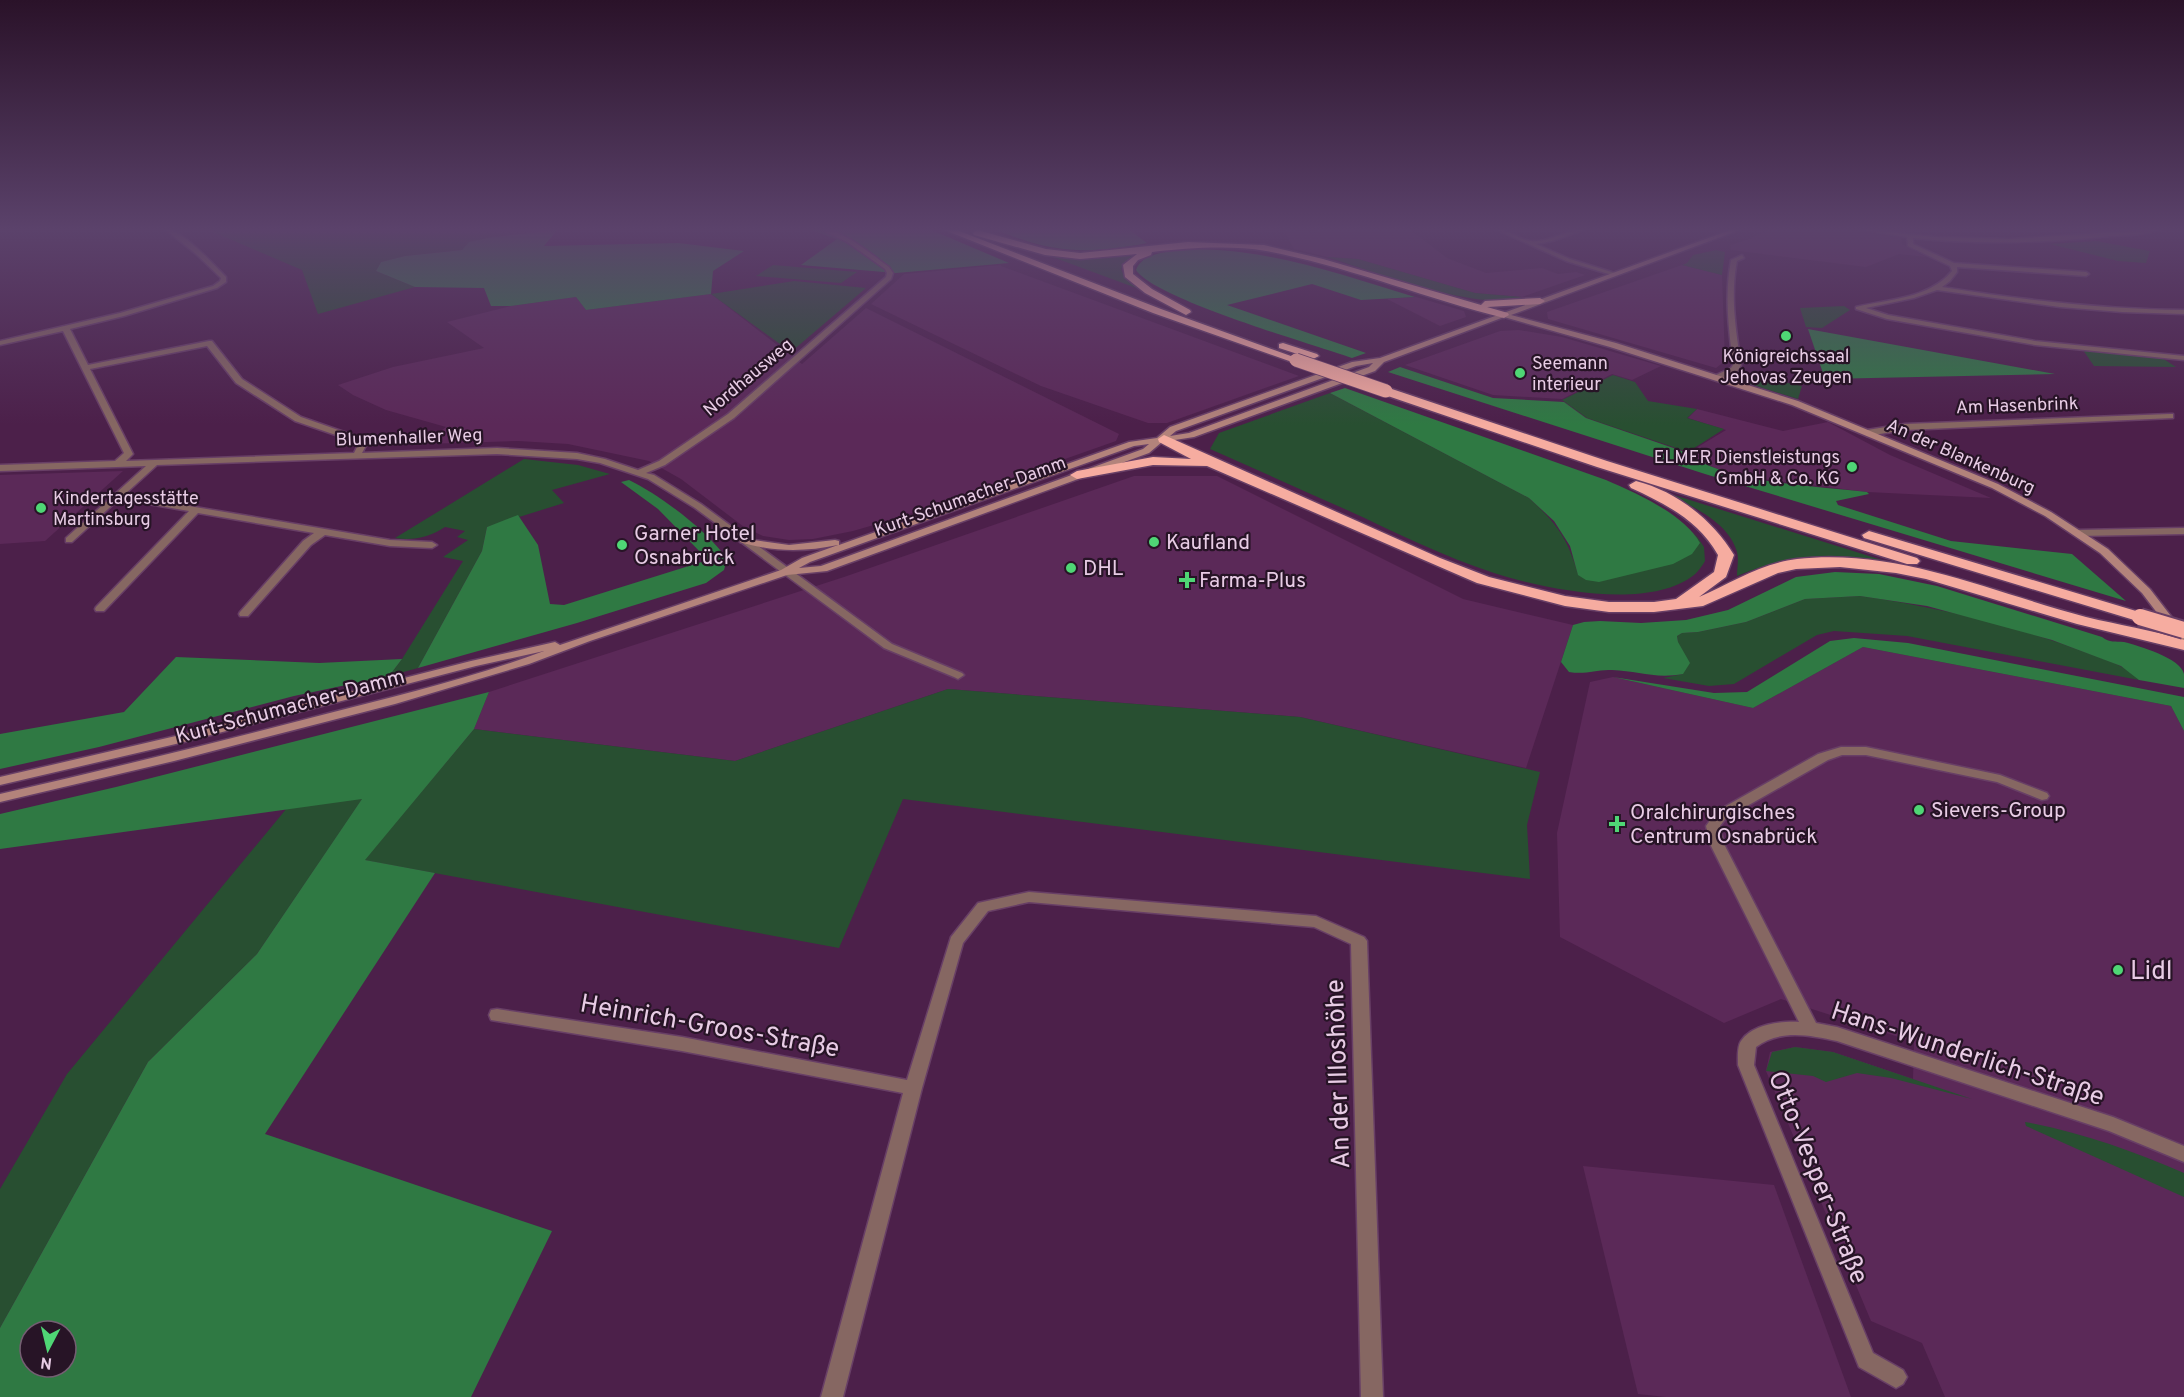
<svg xmlns="http://www.w3.org/2000/svg" width="2184" height="1397" font-family="Overpass,sans-serif">
  <style>
    .built { fill: #5b2958 }
    .green { fill: #284f31 }
    .forest { fill: #2f7943; fill-rule: evenodd }
    .lines { fill: none; stroke-linecap: round; stroke-linejoin: round }
    .street-casing { stroke: #683f66; stroke-width: 3 }
    .secondary-casing { stroke: #683f66; stroke-width: 3 }
    .highway-casing { stroke: #683f66; stroke-width: 3 }
    .street { fill: #866762; fill-rule: evenodd }
    .secondary { fill: #b3837b; fill-rule: evenodd }
    .highway { fill: #f6aca0; fill-rule: evenodd }
    .highway-bridge-far1-casing { stroke: #683f66; stroke-width: 15; stroke-linecap: butt }
    .highway-bridge-casing { stroke: #683f66; stroke-width: 20; stroke-linecap: butt }
    .highway-bridge-far1 { stroke: #f6aca0; stroke-width: 13 }
    .highway-bridge { stroke: #f6aca0; stroke-width: 16 }
    .poi-dot { fill: #4fd675; stroke: #271426; stroke-width: 2 }
    .labels { text-anchor: middle; stroke-width: 4.5; stroke-linejoin: round; paint-order: stroke }
    .far-poi-label { font-size: 18px; fill: #e8cce5; stroke: #271426; text-anchor: start }
    .far-street-label { font-size: 18px; fill: #e8cce5; stroke: #271426 }
    .poi-label { font-size: 21px; fill: #e8cce5; stroke: #271426; text-anchor: start }
    .street-label { font-size: 21px; fill: #e8cce5; stroke: #271426 }
    .near-poi-label { font-size: 26px; fill: #e8cce5; stroke: #271426; text-anchor: start }
    .near-street-label { font-size: 26px; fill: #e8cce5; stroke: #271426 }
  </style>
  <rect width="100%" height="100%" fill="#4c204a"/>
  <g class="built">
    <path d="M1283,229L1318,233L1316,229H1409L1447,258L1486,273L1542,268L1558,274L1576,272L1585,275L1522,297L1475,293L1358,259L1327,257L1294,249Z"/>
    <path d="M1771,229H1843L1901,238L1902,244L1926,257L1899,254L1866,267L1731,250L1730,245L1747,240Z"/>
    <path d="M1001,265V266L1299,376L1167,423H1148L1041,386L871,304L904,274Z"/>
    <path d="M1682,265L1722,275L1725,361L1716,368L1548,319L1547,312Z"/>
    <path d="M711,294L802,364L866,308L1119,434L1116,441L898,518L853,531L813,539L789,540L763,536L744,527L681,479L649,461L568,444L518,441L424,444L446,427L386,410L353,395L338,385L393,367L484,348L447,322L511,306L576,297L586,310Z"/>
    <path d="M1416,297L1464,311L1466,317L1440,326L1387,299Z"/>
    <path d="M1519,330L1562,337L1661,366L1632,380L1612,374L1562,399L1493,395L1405,365L1500,331Z"/>
    <path d="M1697,409L1783,431L1828,422L1890,455L1991,498L1867,492L1747,477L1718,469L1697,460L1688,453L1726,430L1688,418Z"/>
    <path d="M123,471L45,541L0,544V475Z"/>
    <path d="M1134,476H1217L1463,599L1573,625L1526,768L1300,717L948,689L735,761L474,729L489,692L844,577Z"/>
    <path d="M1863,647L2171,706L2184,731V1397H1945L1922,1343L1871,1321L1766,1071L1770,1052L1795,1047L1833,1052L1913,1079L1914,1042L1781,999L1724,1023L1560,937L1557,833L1590,682L1613,677L1753,708Z"/>
    <path d="M1583,1166L1774,1185L1851,1397H1666L1638,1394Z"/>
  </g>
  <g class="green">
    <path d="M217,229H559L493,237L462,250L405,256L381,262L376,271L415,287L318,314L302,270L213,232Z"/>
    <path d="M2096,241L2150,251L2146,263L2118,261L2050,244Z"/>
    <path d="M1716,250L1725,252L1722,275L1682,265L1687,263L1693,255Z"/>
    <path d="M1144,252L1129,259L1121,269L1124,276L1139,289L1047,255L1097,257Z"/>
    <path d="M1327,257L1358,259L1475,293L1522,297C1481,313 1372,271 1327,257Z"/>
    <path d="M773,265L857,272L841,283L756,276Z"/>
    <path d="M794,281L866,288L791,352L711,294Z"/>
    <path d="M1844,306L1850,310L1822,328L1806,327L1800,308Z"/>
    <path d="M2083,350L2162,358L2176,367L2094,366Z"/>
    <path d="M1746,374L1802,386L1798,399L1737,380L1736,376Z"/>
    <path d="M1613,375L1635,382L1648,401L1697,409L1687,418L1724,429L1688,452L1587,418L1562,400Z"/>
    <path d="M1330,393L1529,498C1557,524 1567,537 1578,574L1700,544L1694,532L1704,547L1705,561C1702,566 1698,572 1694,575C1649,611 1544,589 1494,573C1444,557 1395,532 1347,510C1301,490 1256,469 1210,449L1219,433Z"/>
    <path d="M524,459L578,465L610,474L552,490L564,503L487,527L482,551L418,668L389,676L402,659L463,561L443,557L468,540L457,537L465,531L445,527C430,537 413,541 395,538Z"/>
    <path d="M1661,491L1885,561C1827,555 1791,553 1737,576C1737,568 1739,559 1737,552C1728,520 1687,504 1661,491Z"/>
    <path d="M1860,596C1937,607 2014,625 2087,653C2105,660 2126,665 2139,680L1907,636L1834,631L1817,635L1734,684L1709,686L1663,678L1683,674L1677,636L1682,633L1698,632L1746,622L1805,599Z"/>
    <path d="M948,689L1300,717L1540,772L1527,825L1530,879L903,799L839,948L364,860L474,729L735,761Z"/>
    <path d="M363,798L257,954L148,1062L0,1328V1189L67,1074L287,808Z"/>
    <path d="M1795,1047L1833,1052L1972,1099L1891,1078L1857,1073L1826,1082L1813,1076L1766,1071L1772,1052Z"/>
    <path d="M2025,1122C2080,1132 2133,1151 2184,1173V1197L2026,1126Z"/>
  </g>
  <g class="forest">
    <path d="M808,229H929L1009,263L896,273L801,265L837,239Z"/>
    <path d="M994,229H1128L1147,243C1086,255 1052,253 994,229Z"/>
    <path d="M557,230L544,246L678,243L744,251L713,271L711,294L586,310L576,297L511,306H491L484,288L415,287L376,271L381,262L405,256L462,250L469,242L493,237Z"/>
    <path d="M1194,249C1274,250 1339,274 1415,297L1361,300L1312,284L1227,305L1366,353L1352,358C1312,344 1155,299 1136,270C1143,250 1177,251 1194,249Z"/>
    <path d="M1808,329L2055,374L1825,379Z"/>
    <path d="M1400,367L1493,398L1564,402L1586,418L1688,453C1724,484 1820,486 1867,492L1869,494L1836,501L1838,505L1951,541L2072,554L2126,601L1705,474L1388,372Z"/>
    <path d="M1345,388L1606,480C1636,493 1684,514 1700,543L1692,554L1673,564L1599,582L1586,580L1578,575L1570,546L1554,521L1529,498L1330,393Z"/>
    <path d="M629,480C660,495 708,531 727,559L724,570L706,583L577,623L418,668L482,551L487,527L518,515L538,545L550,604L564,605L708,560L658,509L621,482Z"/>
    <path d="M1835,572L1879,574L1937,586L2102,637C2110,643 2115,641 2124,642C2139,646 2181,658 2184,674C2184,678 2184,684 2184,688L2139,680L2121,666L2052,640L1927,606L1860,596L1805,599L1746,622L1698,632L1682,633L1677,636L1678,642L1690,663L1683,674C1655,679 1638,671 1612,670C1596,669 1587,675 1569,672L1561,662L1573,625L1584,622L1600,621L1641,623L1686,620L1728,610L1796,577Z"/>
    <path d="M1854,638L1908,643L2184,697V731L2171,706L1863,647L1753,708L1613,677L1714,693L1747,692L1830,641Z"/>
    <path d="M176,657L319,663L402,659L389,676L294,696L99,747L0,769V734L124,712Z"/>
    <path d="M489,692L474,729L365,860L435,873L265,1134L552,1231L471,1397H0V1328L148,1062L257,954L362,799L0,849V814L116,787ZM30,1331H66V1367H30Z"/>
  </g>
  <g class="lines">
    <g class="street-casing">
      <g id="street">
        <path d="M165,229C182,229 214,265 226,277V282L217,288L124,316L70,329L88,365L209,341H212L242,379L301,417L367,440L368,442L362,453L497,448L577,453L605,459L638,470L659,461L728,414L886,277L887,273L885,269L847,242L826,232C840,227 876,258 889,267L893,273L891,279L734,418L665,465L646,473L654,475L701,504L892,644L962,673L964,675L958,679L954,677L884,648L695,508L648,479L600,463L577,459L497,454L157,465L124,495L390,540L432,542L437,545L432,548L390,546L325,535L311,545L248,616H240L239,614L240,612L303,541L314,533L198,513L104,611H96L95,609L96,607L189,511L119,499L72,542H66V538L146,466L0,471V465L115,461L124,453L63,331L0,345V341L120,313L213,286L220,281L221,278L196,254ZM207,346L236,383L295,421L359,443L354,453L126,461L133,454L90,369Z"/>
        <path d="M1495,229C1509,229 1518,240 1531,241C1549,243 1567,229 1586,229L1552,241L1536,244L1570,259L1618,274L1615,276L1566,261Z"/>
        <path d="M1858,229L1935,237L2010,239L2161,229C2147,235 2126,235 2111,236C2045,243 1979,245 1913,238V244L1954,263L2086,272L2089,274L2086,276L1957,267V272L1950,281L1942,287C2022,300 2103,309 2184,310V314L2122,312L2060,307L1937,290L1914,298L1866,308L1888,315L2035,341L2184,356V360L2035,345L1887,319L1856,309V307C1888,299 1929,299 1952,271L1950,266L1908,246L1907,237Z"/>
        <path d="M1742,255L1744,258L1737,261C1730,296 1736,330 1741,365L1737,372L1717,380L1713,378L1714,376L1731,368L1733,365C1729,329 1724,296 1731,260Z"/>
        <path d="M2170,414H2173V418L1905,430L1867,436L1863,433L1867,430L1905,424Z"/>
        <path d="M2184,528V534L2078,536L2073,533L2078,530Z"/>
        <path d="M1841,747H1866L2000,775L2047,793L2049,796L2047,799L2042,800L1997,782L1866,755H1842L1828,760L1726,818L1720,826L1724,844L1816,1023L1837,1027L2113,1117L2184,1146V1162L2109,1131L1837,1041C1809,1035 1780,1029 1756,1047L1754,1065L1873,1353L1903,1370L1907,1377L1903,1384L1896,1388L1859,1367L1738,1065C1738,1058 1737,1047 1741,1041C1752,1024 1781,1021 1799,1022L1710,844L1706,826L1716,812L1726,806L1818,754Z"/>
        <path d="M1029,892L1316,916L1364,937L1367,941L1383,1397H1361L1351,944L1314,927L1029,902L988,911L963,943L922,1088L843,1397H821L903,1093L682,1051L497,1021L491,1020L489,1015L491,1010L497,1009L682,1037L907,1080L951,937L978,903Z"/>
      </g>
    </g>
    <g class="secondary-casing">
      <path id="secondary" d="M1733,229H1742L1511,315L1616,343L1798,401L1998,484L2051,512L2108,549L2150,589L2184,633V644L2180,643L2142,593L2100,553L2045,516L1992,488L1792,405L1610,347L1504,317L1384,362L1375,371L1194,437L1162,442L1149,453L827,571L787,575L590,641L529,664L395,704L174,761L0,802V794C108,769 215,743 322,715C396,696 472,678 544,651L476,666L180,743L0,785V777L180,735L471,661L555,642L560,645L781,570L802,558L838,545C805,552 772,552 740,542V538L789,545L835,540L839,541V545L1129,442L1157,438L1170,427L1352,362L1380,358ZM1373,363L1369,367L1189,433L1170,436L1176,431L1356,366ZM1149,444L1143,449L821,566L799,568L810,562L1134,446Z"/>
    </g>
    <g class="highway-casing">
      <g id="highway">
        <path d="M942,229H954L1161,309L1302,360L1300,362H1292L1153,313Z"/>
        <path d="M977,230L1046,249L1080,253L1188,242L1264,245L1323,259L1481,305L1485,301L1540,298L1545,301L1540,304L1487,307L1508,313L1509,315L1504,318C1424,298 1347,266 1266,251C1231,245 1188,248 1152,252L1151,255L1138,260L1133,266V274L1152,289L1190,310L1191,312L1186,315L1145,293L1125,277L1123,265L1137,254L1080,259L1045,255L974,235L973,233Z"/>
        <path d="M1283,343L1317,354L1319,356L1313,359L1279,348V344Z"/>
        <path d="M1386,387L1607,461L1917,558L1920,561L1917,564H1907L1597,467L1382,394V388Z"/>
        <path d="M1164,435L1440,558L1489,577L1565,596L1609,602H1654L1676,599L1714,572L1718,555C1699,521 1666,504 1631,488L1629,485L1636,481C1676,491 1713,520 1734,555L1726,577L1699,597C1731,583 1762,563 1797,559C1898,548 1991,592 2086,617C2119,625 2152,630 2184,640V650L2077,624L1926,579L1896,573L1840,567L1796,569L1778,573L1703,606L1654,612H1609L1565,606L1477,583L1207,466L1153,465L1077,479L1070,475L1077,471L1153,457L1191,459L1159,442L1158,439Z"/>
        <path d="M1869,531L2146,614L2148,617L2140,622L2134,620L1864,538L1862,535Z"/>
      </g>
    </g>
    <use href="#street" class="street"/>
    <use href="#secondary" class="secondary"/>
    <use href="#highway" class="highway"/>
    <g class="highway-bridge-far1-casing">
      <path id="highway-bridge-far1" d="M1296,360L1386,391"/>
    </g>
    <g class="highway-bridge-casing">
      <path id="highway-bridge" d="M2140,617L2184,630"/>
    </g>
    <use href="#highway-bridge-far1" class="highway-bridge-far1"/>
    <use href="#highway-bridge" class="highway-bridge"/>
  </g>
  <linearGradient id="sky" x2="0" y2="1"><stop stop-color="#2a1229"/><stop offset="0.54" stop-color="#5b426b"/><stop offset="1" stop-color="#5b426b" stop-opacity="0"/></linearGradient>
  <rect width="2184" height="425" fill="url(#sky)"/>
  <g class="poi-dot">
    <circle cx="1786" cy="336" r="6"/>
    <circle cx="1520" cy="373" r="6"/>
    <circle cx="1852" cy="467" r="6"/>
    <circle cx="41" cy="508" r="6"/>
    <circle cx="1154" cy="542" r="6"/>
    <circle cx="622" cy="545" r="6"/>
    <circle cx="1071" cy="568" r="6"/>
    <path d="M1184 571h6v6h6v6h-6v6h-6v-6h-6v-6h6z"/>
    <circle cx="1919" cy="810" r="6"/>
    <path d="M1614 815h6v6h6v6h-6v6h-6v-6h-6v-6h6z"/>
    <circle cx="2118" cy="970" r="6"/>
  </g>
  <g class="labels">
    <g class="far-poi-label">
      <text x="1786" y="362" text-anchor="middle">Königreichssaal<tspan x="1786" dy="21">Jehovas Zeugen</tspan></text>
      <text x="1532" y="369">Seemann<tspan x="1532" dy="21">interieur</tspan></text>
      <text x="1840" y="463" text-anchor="end">ELMER Dienstleistungs<tspan x="1840" dy="21">GmbH &amp; Co. KG</tspan></text>
      <text x="53" y="504">Kindertagesstätte<tspan x="53" dy="21">Martinsburg</tspan></text>
    </g>
    <g class="far-street-label">
      <text transform="translate(748 377) rotate(-40)" y="6">Nordhausweg</text>
      <text transform="translate(2017 405) rotate(-2)" y="6">Am Hasenbrink</text>
      <text transform="translate(409 437) rotate(-2)" y="6">Blumenhaller Weg</text>
      <text transform="translate(1961 456) rotate(24)" y="6">An der Blankenburg</text>
      <text transform="translate(970 496) rotate(-20)" y="6">Kurt-Schumacher-Damm</text>
    </g>
    <g class="poi-label">
      <text x="634" y="540">Garner Hotel<tspan x="634" dy="24">Osnabrück</tspan></text>
      <text x="1166" y="549">Kaufland</text>
      <text x="1083" y="575">DHL</text>
      <text x="1199" y="587">Farma-Plus</text>
      <text x="1931" y="817">Sievers-Group</text>
      <text x="1630" y="819">Oralchirurgisches<tspan x="1630" dy="24">Centrum Osnabrück</tspan></text>
    </g>
    <g class="street-label">
      <text transform="translate(290 706) rotate(-15)" y="7">Kurt-Schumacher-Damm</text>
    </g>
    <g class="near-poi-label">
      <text x="2130" y="979">Lidl</text>
    </g>
    <g class="near-street-label">
      <text transform="translate(710 1025) rotate(10)" y="9">Heinrich-Groos-Straße</text>
      <text transform="translate(1968 1053) rotate(18)" y="9">Hans-Wunderlich-Straße</text>
      <text transform="translate(1337 1074) rotate(-92)" y="9">An der Illoshöhe</text>
      <text transform="translate(1819 1177) rotate(68)" y="9">Otto-Vesper-Straße</text>
    </g>
  </g>
  <g transform="translate(48 1349) rotate(187)"><circle r="28" fill="#271426" stroke="#745e72" stroke-width="1.5"/>
  <path d="M0-4.5L10 22L0 15L-10 22Z" fill="#4fd675"/>
  <text y="-9" font-size="16" font-weight="bold" text-anchor="middle" fill="#e8cce5">N</text>
  </g>
</svg>
